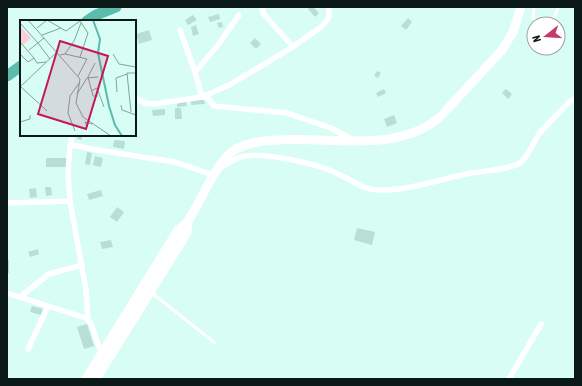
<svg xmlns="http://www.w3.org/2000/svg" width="582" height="386" font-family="'Asap Condensed',sans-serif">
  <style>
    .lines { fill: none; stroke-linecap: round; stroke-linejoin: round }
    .river { stroke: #5bbcac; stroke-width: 11 }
    .building { fill: #b9ded6 }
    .lane { stroke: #fff; stroke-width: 3 }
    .street { stroke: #fff; stroke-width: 5.5 }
    .primary { stroke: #fff; stroke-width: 9 }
    .inset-river { fill: none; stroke: #5bbcac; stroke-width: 2 }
    .inset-road { fill: none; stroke: #86a29c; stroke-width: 1 }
    .view { fill: #c2185b; fill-opacity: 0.15; stroke: #c2185b; stroke-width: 2 }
    .inset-edge { fill: none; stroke: #0b1916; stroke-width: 2 }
  </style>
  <rect width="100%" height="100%" fill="#d8fdf5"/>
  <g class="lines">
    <g class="river">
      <path d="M87,21L96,15L116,7"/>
      <path d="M7,76L21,66"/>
    </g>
  </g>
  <g class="building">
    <path d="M310,7H313L319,13L315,17L308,9Z"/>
    <path d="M219,14L220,19L210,22L208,17Z"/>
    <path d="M193,15L197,20L188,25L185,20Z"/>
    <path d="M408,18L412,22L406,30L401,26Z"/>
    <path d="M222,22L223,27L219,28L217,23Z"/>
    <path d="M196,25L199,34L193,36L191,27Z"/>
    <path d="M149,30L152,40L139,44L136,34Z"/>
    <path d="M255,38L261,44L256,49L250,43Z"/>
    <path d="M377,71L381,73L378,78L374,76Z"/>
    <path d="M384,89L386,93L378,97L376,93Z"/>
    <path d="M506,89L512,94L508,99L502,93Z"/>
    <path d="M204,98L205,104L191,105V100Z"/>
    <path d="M186,101L187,106L177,107V102Z"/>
    <path d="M175,108H181L182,119H175Z"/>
    <path d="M165,109V115L153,116L152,110Z"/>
    <path d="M394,115L397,123L387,127L384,119Z"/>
    <path d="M78,135H83L81,140L77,139Z"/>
    <path d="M114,140L125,141L124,149L113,147Z"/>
    <path d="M87,152L92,153L90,165L85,164Z"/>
    <path d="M95,156L103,158L101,167L93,165Z"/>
    <rect x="46" y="158" width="21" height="9"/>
    <path d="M45,187H51L52,195L46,196Z"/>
    <path d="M36,188L37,197L30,198L29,189Z"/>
    <path d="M101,190L103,196L89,200L87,194Z"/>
    <path d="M117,207L124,212L117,222L110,217Z"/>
    <path d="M357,228L375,232L372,245L354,240Z"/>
    <path d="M111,240L113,247L102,249L100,242Z"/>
    <path d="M38,249L39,254L30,257L28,252Z"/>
    <rect x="7" y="260" width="2" height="13"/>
    <path d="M32,306L43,309L41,315L30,312Z"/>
    <path d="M87,324L94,346L84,349L77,327Z"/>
  </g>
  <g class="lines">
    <g class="lane">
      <path d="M534,7L533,18L538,24"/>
      <path d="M548,24L555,16L558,7"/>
      <path d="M152,293L215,343"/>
    </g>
    <g class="street">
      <path d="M264,7L262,9L263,13L293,47"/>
      <path d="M180,30L195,72L202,97L208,98L214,106L287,113L331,128L352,139"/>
      <path d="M195,72L218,45L239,15"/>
      <path d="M135,98L145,103L154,104L202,97L231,84L291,48L321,27L328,19L329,14V7"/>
      <path d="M70,146L72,135"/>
      <path d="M220,168C227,164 234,159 241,157C261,151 318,164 336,173C351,179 362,190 378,190C409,191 440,179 471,173C484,171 510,170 521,162C529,155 533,143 539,134C548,123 560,112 570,101L575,99"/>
      <path d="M7,203L70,201"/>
      <path d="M7,293L86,318L91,323L101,353"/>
      <path d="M20,297L49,274L82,265"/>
      <path d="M88,320L86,290L70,201L68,173L70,146L72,145L97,150L175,162L213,175"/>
      <path d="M28,349L48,306"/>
      <path d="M509,379L541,324"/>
    </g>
    <g class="primary">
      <path d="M86,379L178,230C182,227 187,223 189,219C202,200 216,161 236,149C249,142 264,141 278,140C331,136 399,155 442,115L502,50L513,32L521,7"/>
      <path d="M96,379L187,233L188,221"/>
    </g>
  </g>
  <g transform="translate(20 20)">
    <rect width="116" height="116" fill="#d8fdf5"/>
    <path d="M0,6L11,18L3,25L0,22Z" fill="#feced8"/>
    <path class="inset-river" d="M73,0L80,19L78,33L89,86L95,105L102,116"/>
    <path class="inset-road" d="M8,0L60,59L56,83L63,97L91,116M0,3L18,23M17,8L27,0L46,11L60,1L68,13L60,37M22,15L41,8M0,22L14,38L8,42L0,34M18,23L30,39M9,30L24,18M45,34L67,39L58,56M93,34L99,44L116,47M40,35L45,34L54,21L61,3M14,38L17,43L26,42M75,43L68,57L73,76H78M0,67L37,32M1,67L27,91M71,71L77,68L84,87M97,72L96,58L107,54M57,74L67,58L78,57M101,85L102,90L116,95M111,92L107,53H115M0,102L10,99V95M67,106L65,102L73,104M55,111L48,93L50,76L59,63"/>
    <path class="view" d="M40,21L88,36L66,109L18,94Z"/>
    <rect width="116" height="116" class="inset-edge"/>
  </g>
  <rect width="582" height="386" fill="none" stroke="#0b1916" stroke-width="16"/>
  <g transform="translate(546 36) rotate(253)"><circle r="19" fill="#ffffff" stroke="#9da3a2"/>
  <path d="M0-3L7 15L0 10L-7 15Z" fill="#c6396a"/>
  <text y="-6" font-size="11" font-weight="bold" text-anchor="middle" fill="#0b1916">N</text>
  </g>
</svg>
